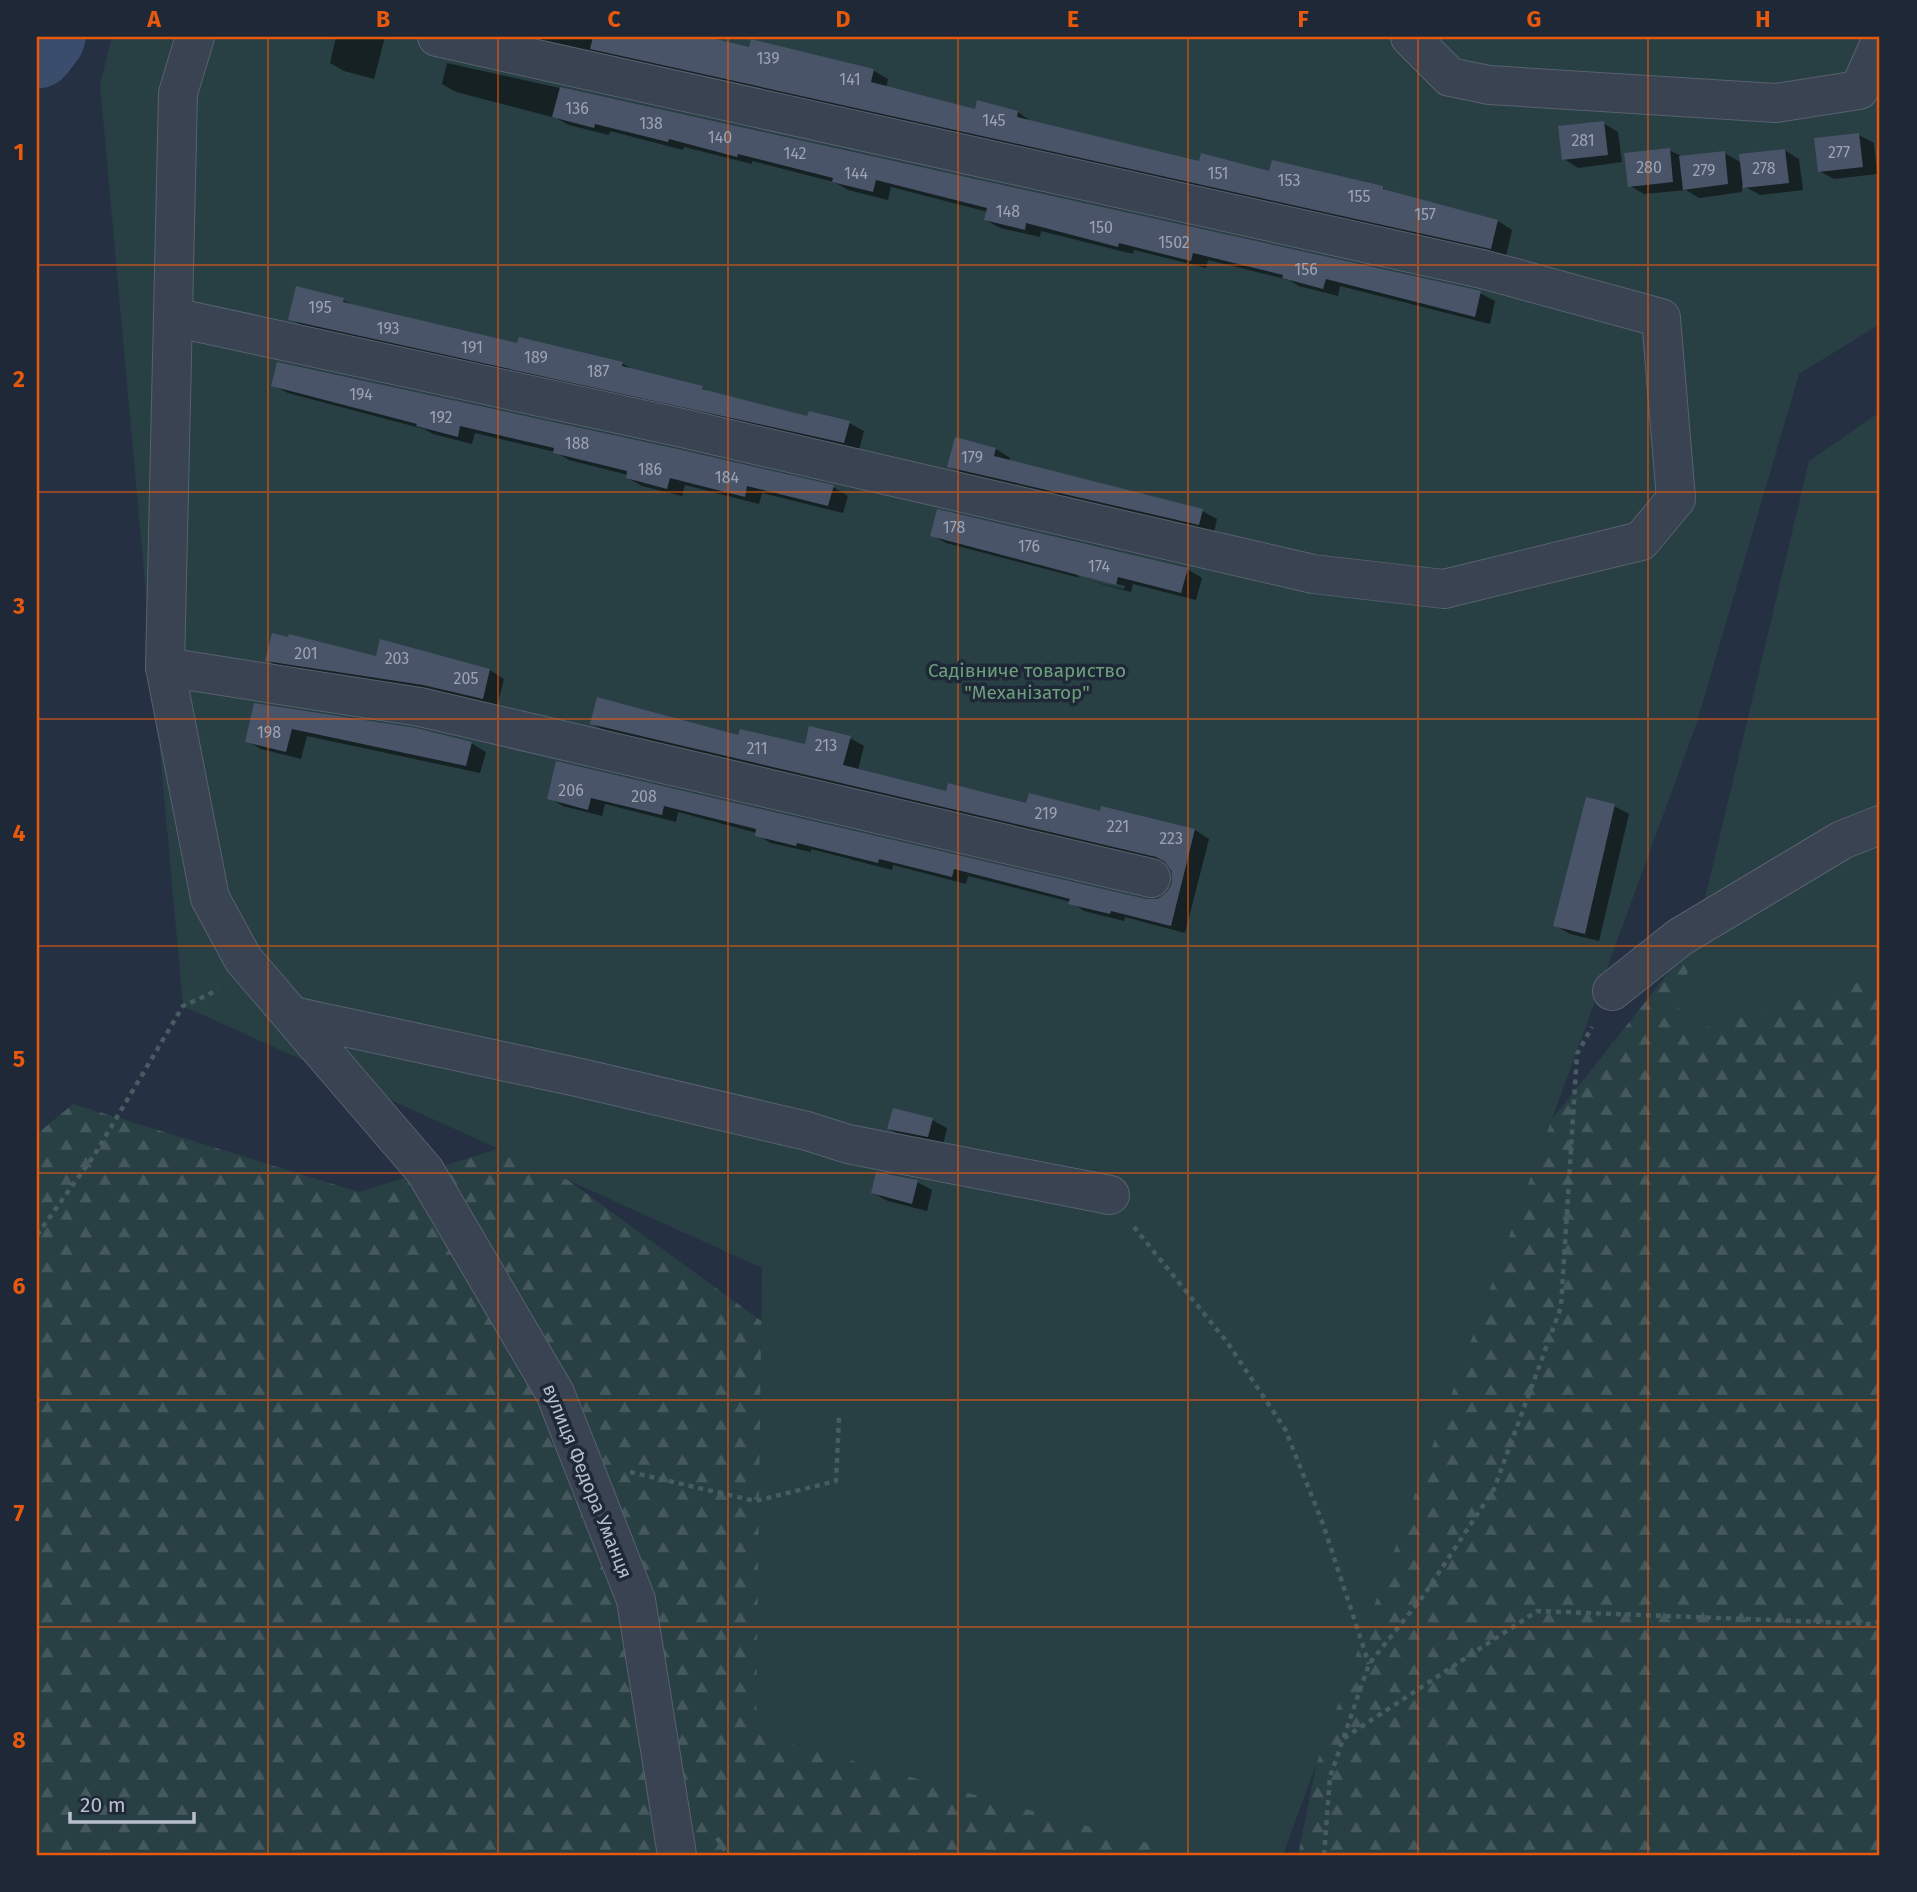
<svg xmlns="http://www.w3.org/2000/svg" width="1917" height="1892" font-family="'Fira Sans',sans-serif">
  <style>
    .forest { fill: url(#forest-firs) }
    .green { fill: #283f43 }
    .shadow { fill: #0007 }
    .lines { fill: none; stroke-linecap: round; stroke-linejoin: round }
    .river { stroke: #3b4d6c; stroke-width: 75 }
    .building { fill: #495469 }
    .minor-casing { stroke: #58616f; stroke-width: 40 }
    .path { stroke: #465c60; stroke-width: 4.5; stroke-dasharray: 5 5; stroke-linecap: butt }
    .minor { stroke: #3a4352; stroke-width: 38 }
    .grid { fill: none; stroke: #e8590c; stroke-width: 2; stroke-opacity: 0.55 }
    .labels { text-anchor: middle; stroke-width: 7; stroke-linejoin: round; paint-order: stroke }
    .number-label { font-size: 16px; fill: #9ca4b3 }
    .park-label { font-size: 19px; fill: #6d9e7b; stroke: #1f2837 }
    .street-label { font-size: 19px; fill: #b7becc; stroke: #1f2837 }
    .neatline { fill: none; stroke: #e8590c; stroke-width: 2.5 }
    .grid-label { font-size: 23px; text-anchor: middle; font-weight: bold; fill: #e8590c }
  </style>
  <defs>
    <pattern id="forest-firs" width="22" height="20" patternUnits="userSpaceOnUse" patternTransform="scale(1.75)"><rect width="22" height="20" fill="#283f43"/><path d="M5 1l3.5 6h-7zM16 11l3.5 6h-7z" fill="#45595d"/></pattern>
  </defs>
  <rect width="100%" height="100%" fill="#253143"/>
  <g class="forest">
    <path d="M1880,841V1855H1298L1376,1471L1542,1132L1723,904Z"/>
    <path d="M73,1104L359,1192L517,1143L845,1382L1224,1855H37V1134Z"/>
  </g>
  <g class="green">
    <path d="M112,37H1880V324L1799,374L1696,725L1283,1855H1191L756,1734L762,1268L183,1006L100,84Z"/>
    <path d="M1880,412V976L1672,1037L1809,461Z"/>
  </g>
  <g class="shadow">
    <path d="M336,37H385L374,79L344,71L330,63Z"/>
    <path d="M519,37H701L750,49L752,41L874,71L888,79L886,88L976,111L1018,112L1032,122L1200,163L1383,188L1390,193L1498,221L1512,230L1506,256Z"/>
    <path d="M447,63L1480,293L1495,301L1490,324L1340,286L1338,296L1299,286L1289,280L1208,260L1206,268L1134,250L1133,254L1041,231L1040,237L1000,228L986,220L988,212L891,187L888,200L848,190L834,182L752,161V164L684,147L683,150L610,131L609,135L569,125L556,118L456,92L442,84Z"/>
    <path d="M1603,123L1618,132L1622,162L1578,168L1564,159Z"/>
    <path d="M1859,135L1874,143L1877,174L1834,179L1819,171Z"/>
    <path d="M1669,150L1683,157L1724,153L1742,163L1784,150L1799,159L1803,190L1760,195L1742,185V192L1699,198L1686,190L1644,194L1630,186Z"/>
    <path d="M343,300L356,307L519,345L622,363L635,371L702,388L714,394L809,418L849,423L864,431L859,450L305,327L290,319Z"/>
    <path d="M273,385L833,487L848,496L843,513L762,493L759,504L685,485L682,496L642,486L628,478V475L569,460L555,452L475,433L472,444L433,434L424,429L288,393Z"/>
    <path d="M956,439L996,449L1010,458L1009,462L1202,511L1217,519L1214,532L964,474L949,466Z"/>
    <path d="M932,535L1187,569L1202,578L1196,600L1133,584L1131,592L1086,580L1124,589L1125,586L1075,573L1080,578L946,543Z"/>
    <path d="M381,641L490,670L504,679L497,706L281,668L267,660L377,658Z"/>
    <path d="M256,705L471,743L486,752L480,773L307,736L301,759L261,749L247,741Z"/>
    <path d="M592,723L740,737L806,746L850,738L864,746L858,770L948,793L1101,814L1103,808L1195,830L1209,839L1185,933L1125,917L1124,921L1084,911L1071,902L968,876L966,884L893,865L892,870L811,849V852L771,843L757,835V833L678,812L676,822L605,804L602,816L563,806L549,798L558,763L1146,901L1159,900L1169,894L1174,884L1173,870L1168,863L606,732Z"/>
    <path d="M1614,806L1629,814L1599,941L1570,934L1555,925Z"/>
    <path d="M932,1120L947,1128L943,1145L904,1137L889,1129Z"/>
    <path d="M917,1182L932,1190L927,1211L888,1201L873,1193Z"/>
  </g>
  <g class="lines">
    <path class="river" d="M37,51L48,37"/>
  </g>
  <g class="building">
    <path d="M593,37H708L749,47L751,39L874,69L871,82L975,109L977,100L1018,111L1017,117L1199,161L1201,153L1269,171L1272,160L1383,186V189L1498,220L1491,249L590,49Z"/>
    <path d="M560,87L1477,290L1481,291L1475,317L1326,279L1323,289L1282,278L1283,275L1193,253L1191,261L1119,243L1118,247L1026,223L1025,230L984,220L987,208L876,180L873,192L832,182L833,178L738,154L737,157L669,139L668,142L595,124L594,128L552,117Z"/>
    <path d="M1604,121L1608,155L1562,160L1558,126Z"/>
    <path d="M1859,133L1863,167L1818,172L1814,138Z"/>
    <path d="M1670,148L1673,182L1628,187L1624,153Z"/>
    <path d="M1785,149L1789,183L1743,188L1739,154Z"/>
    <path d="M1725,151L1728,184L1683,190L1679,156Z"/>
    <path d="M296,286L344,298L343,302L517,343L519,337L623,362L622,366L703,386L702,389L807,416L809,411L850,421L844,443L288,320Z"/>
    <path d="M277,362L673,448L834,485L828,506L747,486L745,497L670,478L667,489L626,478L627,471L553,453L554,448L460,426L458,437L416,426L417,424L271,386Z"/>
    <path d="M955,437L996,448L994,456L1203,509L1199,525L947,467Z"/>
    <path d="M937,509L1188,568L1181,593L1118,577L1116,585L930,536Z"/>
    <path d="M272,633L288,637L289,634L376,656L380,639L490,669L483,699L423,685L265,661Z"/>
    <path d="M597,697L738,735L740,729L805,744L809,726L851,736L843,765L946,791L948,783L1026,803L1029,793L1100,811L1101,806L1195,829L1171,926L1111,911L1110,914L1068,904L1070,899L954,869L952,877L879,859L878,863L797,843L796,846L755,836L756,829L664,806L662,815L591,798L588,810L547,799L556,761L1146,899H1158L1167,892L1172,884V871L1165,862L1156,857L590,724Z"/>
    <path d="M254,703L416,728L472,742L466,766L292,729L286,752L245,742Z"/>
    <path d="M1586,797L1615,804L1585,934L1553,926Z"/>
    <path d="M893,1108L933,1118L928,1137L887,1129Z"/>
    <path d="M876,1172L918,1180L912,1204L871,1193Z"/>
  </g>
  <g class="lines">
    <g class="minor-casing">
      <g id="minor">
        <path d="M195,37L178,93L165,667L210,898L243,959L425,1171L555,1393L636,1600L677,1855"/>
        <path d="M1410,37L1450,77L1489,85L1776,103L1859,90L1880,43"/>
        <path d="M173,317L678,427L1313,574L1444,589L1641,541L1676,499L1661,318L1482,269L437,37"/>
        <path d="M165,667L420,707L1151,878"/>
        <path d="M1612,991L1680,937L1842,840L1880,825"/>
        <path d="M293,1016L581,1078L807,1131L848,1144L1110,1195"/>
      </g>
    </g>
    <g class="path">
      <path d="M1134,1227L1227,1342L1285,1429L1323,1524L1369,1664"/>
      <path d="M37,1235L95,1154L183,1006L218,990"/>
      <path d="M630,1472L755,1501L836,1481L839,1417"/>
      <path d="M1344,1738L1537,1611L1874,1624L1880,1622"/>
      <path d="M717,1838L728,1855"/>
      <path d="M1324,1855L1330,1777L1369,1664L1424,1595L1494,1489L1561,1307L1577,1054L1592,1027"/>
    </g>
    <use href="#minor" class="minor"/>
  </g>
  <path class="grid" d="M268,37V1855M498,37V1855M728,37V1855M958,37V1855M1188,37V1855M1418,37V1855M1648,37V1855M37,265H1880M37,492H1880M37,719H1880M37,946H1880M37,1173H1880M37,1400H1880M37,1627H1880"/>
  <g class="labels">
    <g class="number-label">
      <text x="768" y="64">139</text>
      <text x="850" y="85">141</text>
      <text x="577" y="114">136</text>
      <text x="994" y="126">145</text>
      <text x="651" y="129">138</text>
      <text x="720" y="143">140</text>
      <text x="1583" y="146">281</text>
      <text x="1839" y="158">277</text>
      <text x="795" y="159">142</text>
      <text x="1649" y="173">280</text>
      <text x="1764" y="174">278</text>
      <text x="1704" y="176">279</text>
      <text x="856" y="179">144</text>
      <text x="1218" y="179">151</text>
      <text x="1289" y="186">153</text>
      <text x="1359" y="202">155</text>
      <text x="1008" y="217">148</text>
      <text x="1425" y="220">157</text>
      <text x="1101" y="233">150</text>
      <text x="1174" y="248">1502</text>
      <text x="1306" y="275">156</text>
      <text x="320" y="313">195</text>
      <text x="388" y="334">193</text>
      <text x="472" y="353">191</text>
      <text x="536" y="363">189</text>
      <text x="598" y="377">187</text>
      <text x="361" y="400">194</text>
      <text x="441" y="423">192</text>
      <text x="577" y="449">188</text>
      <text x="972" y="463">179</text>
      <text x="650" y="475">186</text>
      <text x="727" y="483">184</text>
      <text x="954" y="533">178</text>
      <text x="1029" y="552">176</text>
      <text x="1099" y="572">174</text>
      <text x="306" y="659">201</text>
      <text x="397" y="664">203</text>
      <text x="466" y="684">205</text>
      <text x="269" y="738">198</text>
      <text x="826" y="751">213</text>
      <text x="757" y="754">211</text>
      <text x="571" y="796">206</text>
      <text x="644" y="802">208</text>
      <text x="1046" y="819">219</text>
      <text x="1118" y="832">221</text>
      <text x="1171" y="844">223</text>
    </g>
    <g class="park-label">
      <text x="1027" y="677">Садівниче товариство<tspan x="1027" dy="22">"Механізатор"</tspan></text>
    </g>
    <g class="street-label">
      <text transform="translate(588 1481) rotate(68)" y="7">вулиця Федора Уманця</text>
    </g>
  </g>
  <rect width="1917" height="1892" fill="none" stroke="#1f2837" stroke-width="77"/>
  <path d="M70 1812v10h124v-10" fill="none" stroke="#b7becc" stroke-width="3.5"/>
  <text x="80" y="1812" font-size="21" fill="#b7becc" stroke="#1f2837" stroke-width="5" paint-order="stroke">20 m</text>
  <rect x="38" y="38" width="1840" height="1816" class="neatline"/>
  <g class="grid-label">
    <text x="154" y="27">A</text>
    <text x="383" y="27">B</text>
    <text x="614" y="27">C</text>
    <text x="843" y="27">D</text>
    <text x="1073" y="27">E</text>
    <text x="1303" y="27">F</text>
    <text x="1534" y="27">G</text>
    <text x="1763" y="27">H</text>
    <text x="19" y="160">1</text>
    <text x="19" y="387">2</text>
    <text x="19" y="614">3</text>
    <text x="19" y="841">4</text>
    <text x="19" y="1067">5</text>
    <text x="19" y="1294">6</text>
    <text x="19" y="1521">7</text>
    <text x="19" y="1748">8</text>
  </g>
</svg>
